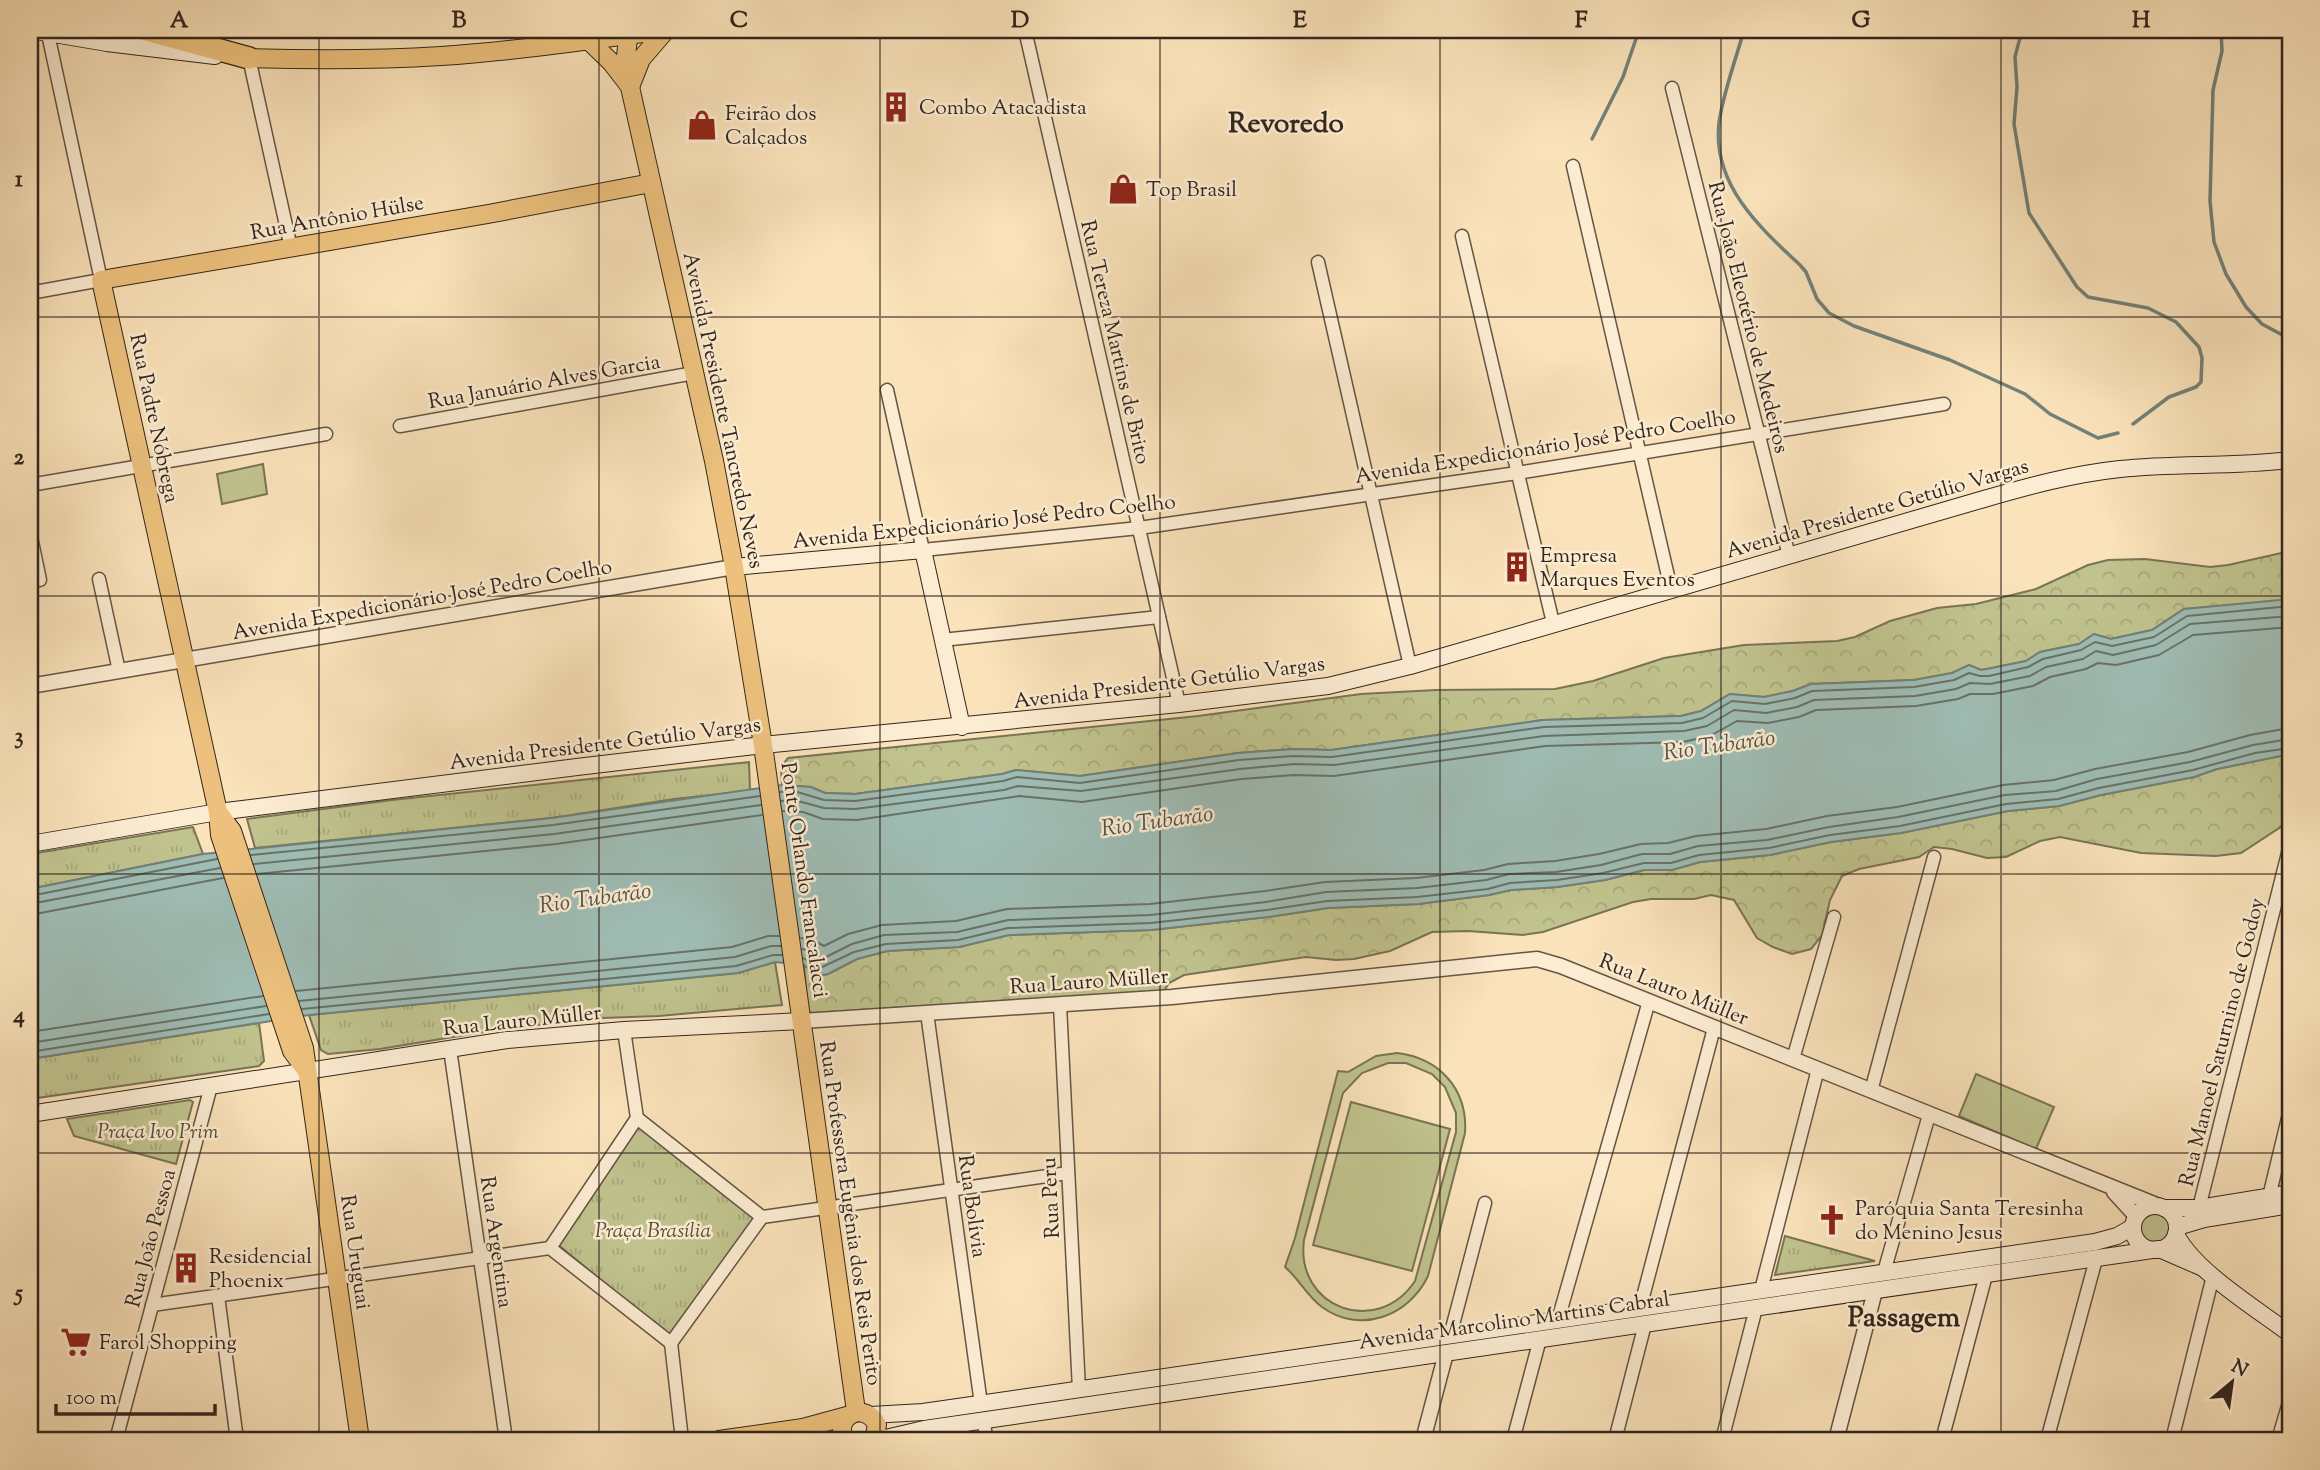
<svg xmlns="http://www.w3.org/2000/svg" width="2320" height="1470" font-family="'Sorts Mill Goudy',serif">
  <style>
    .grass { fill: #c0c38e; stroke: #797455; stroke-width: 2; fill-rule: evenodd }
    .forest { fill: url(#forest-crowns); stroke: #797455; stroke-width: 2 }
    .park { fill: url(#park-tufts); stroke: #797455; stroke-width: 2 }
    .water { fill: #9fbdb5; stroke: #738178; stroke-width: 2 }
    .lines { fill: none; stroke-linecap: round; stroke-linejoin: round }
    .shore { stroke: #687268; stroke-width: 2 }
    .stream { stroke: #738178; stroke-width: 3.5 }
    .minor-casing { stroke: #645544; stroke-width: 15 }
    .tertiary-casing { stroke: #645544; stroke-width: 17 }
    .secondary-casing { stroke: #32261c; stroke-width: 18 }
    .primary-casing { stroke: #32261c; stroke-width: 20 }
    .motorway-casing { stroke: #32261c; stroke-width: 24 }
    .minor { stroke: #fcecd2; stroke-width: 12 }
    .tertiary { stroke: #fcecd2; stroke-width: 14 }
    .secondary { stroke: #fcecd2; stroke-width: 16 }
    .primary { stroke: #edc17d; stroke-width: 18 }
    .motorway { stroke: #edc17d; stroke-width: 21 }
    .grid { fill: none; stroke: #32261c; stroke-width: 2; stroke-opacity: 0.55 }
    .labels { text-anchor: middle; stroke-width: 5; stroke-linejoin: round; paint-order: stroke }
    .poi-label { font-size: 21px; fill: #32261c; stroke: #fcecd2; text-anchor: start }
    .street-label { font-size: 21px; fill: #32261c; stroke: #fcecd2 }
    .park-label { font-size: 21px; font-style: italic; fill: #564d38; stroke: #fcecd2 }
    .water-label { font-size: 23px; font-style: italic; fill: #53534a; stroke: #fcecd2 }
    .district-label { font-size: 28px; font-weight: bold; fill: #32261c; stroke: #fcecd2 }
    .neatline { fill: none; stroke: #32261c; stroke-width: 2.5 }
    .grid-label { font-size: 23px; text-anchor: middle; font-weight: bold; fill: #32261c }
  </style>
  <defs>
    <pattern id="forest-crowns" width="20" height="18" patternUnits="userSpaceOnUse" patternTransform="scale(1.75)"><rect width="20" height="18" fill="#c0c38e"/><path d="M2 6a3 3 0 1 1 6 0M12 15a3 3 0 1 1 6 0" fill="none" stroke="#a5a77a"/></pattern>
    <pattern id="park-tufts" width="24" height="20" patternUnits="userSpaceOnUse" patternTransform="scale(1.75)"><rect width="24" height="20" fill="#c0c38e"/><path d="M3 7l-1-3M5 7V3M7 7l1-3M15 17l-1-3M17 17v-4M19 17l1-3" fill="none" stroke="#a5a77a"/></pattern>
  </defs>
  <rect width="100%" height="100%" fill="#fae2ba"/>
  <filter id="stains"><feTurbulence type="fractalNoise" baseFrequency=".00286" numOctaves="4"/><feColorMatrix values="0 0 0 0 .2 0 0 0 0 .09 0 0 0 0 .02 0 0 0 .5 -.17"/></filter>
  <radialGradient id="worn" r=".72"><stop offset=".6" stop-color="#630" stop-opacity="0"/><stop offset="1" stop-color="#630" stop-opacity=".3"/></radialGradient>
  <g class="grass">
    <path d="M263,464L267,494L222,504L217,474Z"/>
    <path d="M1397,1053C1440,1058 1468,1090 1465,1133L1428,1276C1409,1316 1360,1335 1322,1307C1307,1296 1299,1279 1285,1267L1295,1238L1338,1071L1348,1072L1376,1056ZM1388,1063H1406L1432,1074L1445,1087L1456,1113V1132L1415,1281C1377,1338 1295,1308 1304,1240L1343,1093L1362,1073Z"/>
    <path d="M1976,1074L2054,1107L2036,1149L1959,1116Z"/>
    <path d="M1351,1102L1450,1129L1412,1271L1313,1245Z"/>
    <circle cx="2155" cy="1228" r="15"/>
  </g>
  <g class="forest">
    <path d="M2290,551V599L2285,601L2184,609L2152,630L2111,639L2094,634L2079,644L2040,652L2026,661L1987,669L1981,670L1969,665L1952,673L1914,680L1811,684L1793,691L1764,697L1730,694L1701,711L1681,716L1543,720L1331,750L1293,749L1238,753L1080,776L1016,770L1002,774L855,794L825,793L811,787L782,785L781,767L788,758L1198,716L1361,694L1436,690L1555,689L1593,681L1664,658L1744,645L1837,641L1855,637L1890,621L1937,608L1976,604L2036,589L2088,565L2108,560L2145,559L2210,567L2228,565Z"/>
    <path d="M2290,754V821L2241,853L2216,856L2141,853L2060,837L2040,841L2006,857L1987,858L1952,849L1934,847L1919,857L1859,869L1842,876L1830,900L1822,935L1811,949L1792,954L1773,947L1757,938L1734,900L1711,895L1694,899H1651L1633,902L1543,932L1523,935L1468,931L1432,932L1390,951L1354,959L1336,960L1306,957L1184,975L1169,983L1164,991L812,1013L808,1011L804,965L818,976L828,974L857,959L887,951L959,947L1009,935L1151,930L1268,917L1328,908L1418,904L1489,895L1511,890L1557,887L1605,880L1644,870H1672L1700,862L1770,855L1831,842L1901,833L2008,811L2059,806L2101,795L2194,777L2217,769Z"/>
  </g>
  <g class="park">
    <path d="M749,762L750,791L674,799L552,818L255,848L247,819L392,800Z"/>
    <path d="M193,827L203,854L30,889V854Z"/>
    <path d="M775,962L782,1005L659,1016L602,1018L508,1028L380,1049L328,1054L321,1050L309,1015L738,973Z"/>
    <path d="M259,1023L264,1061L259,1066L30,1099V1059Z"/>
    <path d="M190,1100L193,1102L176,1164L74,1136L67,1119Z"/>
    <path d="M638,1125L755,1218L669,1336L556,1243Z"/>
    <path d="M1785,1236L1875,1261L1775,1275Z"/>
  </g>
  <path class="water" d="M2290,599V754L2217,769L2194,777L2101,795L2059,806L2008,811L1901,833L1831,842L1770,855L1700,862L1672,870H1644L1605,880L1557,887L1511,890L1489,895L1418,904L1328,908L1268,917L1151,930L1009,935L959,947L887,951L857,959L828,974L817,976L804,965L775,962L738,973L309,1015L30,1059V889L203,854L552,818L782,785L811,787L825,793L855,794L1002,774L1016,770L1080,776L1238,753L1293,749L1331,750L1543,720L1681,716L1701,711L1730,694L1764,697L1793,691L1811,684L1914,680L1952,673L1969,665L1981,670L1987,669L2026,661L2040,652L2079,644L2094,634L2111,639L2152,630L2184,609Z"/>
  <g class="lines">
    <g class="shore">
      <path d="M780,792L794,791L824,800L855,801L1003,781L1017,777L1080,783L1239,760L1293,756L1332,757L1544,727L1682,723L1703,718L1732,701L1765,704L1795,698L1812,691L1914,687L1954,680L1969,673L1980,676H1989L2028,667L2043,659L2081,650L2095,642L2112,646L2154,637L2187,616L2290,606"/>
      <path d="M781,801L794,800L824,808L855,809L1004,790L1018,786L1081,791L1240,769L1294,764L1334,765L1544,736L1684,731L1707,726L1734,710L1766,713L1797,707L1814,700L1915,696L1956,689L1970,683L1990,684L2030,676L2046,667L2083,659L2096,651L2113,655L2156,645L2190,624L2290,616"/>
      <path d="M783,811L803,812L823,819L857,820L1019,796L1082,802L1241,779L1294,775L1334,776L1545,746L1683,742L1710,736L1737,721L1768,723L1799,717L1816,710L1916,706L1958,699L1970,694H1993L2033,686L2050,677L2086,669L2098,663L2116,665L2159,655L2193,635L2290,627"/>
      <path d="M251,855L553,825L760,796"/>
      <path d="M254,864L554,834L761,805"/>
      <path d="M257,874L556,844L762,815"/>
      <path d="M30,896L217,859"/>
      <path d="M30,904L220,868"/>
      <path d="M30,915L223,878"/>
      <path d="M801,938L813,940L824,946L848,934L882,925L956,921L1007,909L1150,904L1265,891L1325,882L1416,878L1484,870L1508,864L1555,861L1599,854L1641,844L1668,843L1696,836L1766,829L1827,816L1897,807L2003,785L2054,780L2095,769L2188,752L2250,735L2290,728"/>
      <path d="M802,949L810,951L822,959L852,944L884,935L957,932L1008,920L1150,915L1266,902L1326,892L1417,888L1486,880L1509,874L1556,872L1601,865L1642,854H1670L1698,846L1767,840L1829,827L1898,817L2005,795L2056,791L2097,779L2190,762L2253,745L2290,739"/>
      <path d="M803,958L820,968L854,952L886,944L958,940L1008,928L1151,923L1267,910L1327,901L1417,897L1488,889L1510,883L1557,880L1603,873L1644,863H1671L1699,855L1769,848L1830,835L1900,826L2006,804L2058,799L2099,788L2193,770L2255,753L2290,748"/>
      <path d="M296,991L732,947L768,936H779"/>
      <path d="M299,1001L735,957L771,946H781"/>
      <path d="M302,1009L736,966L773,955H782"/>
      <path d="M30,1032L263,996"/>
      <path d="M30,1043L266,1006"/>
      <path d="M30,1052L269,1014"/>
    </g>
    <g class="stream">
      <path d="M1744,30C1736,59 1723,93 1719,123C1712,184 1759,227 1800,265L1806,272L1817,299L1829,313L1854,326L1950,360L2025,394L2050,414L2098,438L2118,433"/>
      <path d="M2022,30L2015,57L2017,87L2014,124L2029,213L2077,287L2088,297L2148,308L2176,322L2199,347L2202,358L2201,382L2196,387L2169,397L2133,424"/>
      <path d="M2221,30L2222,51L2213,90L2210,201L2214,242L2226,274L2246,307L2262,324L2290,339"/>
      <path d="M1592,139L1623,77L1639,30"/>
    </g>
    <g class="minor-casing">
      <g id="minor">
        <path d="M1025,30L1179,704"/>
        <path d="M249,58L291,248"/>
        <path d="M1672,88L1789,556"/>
        <path d="M1573,166L1671,589"/>
        <path d="M1462,236L1553,623"/>
        <path d="M1318,262L1410,666"/>
        <path d="M30,293L101,280L48,34"/>
        <path d="M887,390L923,550L1139,528L1517,473L1944,404"/>
        <path d="M400,426L694,373"/>
        <path d="M30,485L326,434"/>
        <path d="M30,532L40,580"/>
        <path d="M99,579L119,671"/>
        <path d="M942,640L1159,617"/>
        <path d="M1060,1005L1079,1390"/>
        <path d="M927,1013L981,1404"/>
        <path d="M624,1030L637,1118"/>
        <path d="M450,1049L506,1440"/>
        <path d="M1793,1059L1834,917"/>
        <path d="M1871,1091L1934,857"/>
        <path d="M637,1118L762,1217"/>
        <path d="M2267,1205L2290,1110"/>
        <path d="M2199,1208L2290,845"/>
        <path d="M762,1217L1068,1173"/>
        <path d="M550,1248L637,1118"/>
        <path d="M550,1248L671,1343"/>
        <path d="M1884,1272L1929,1115"/>
        <path d="M1761,1290L1818,1069"/>
        <path d="M218,1296L237,1440"/>
        <path d="M152,1305L550,1248"/>
        <path d="M1640,1308L1714,1028"/>
        <path d="M1558,1320L1649,1001"/>
        <path d="M1450,1336L1485,1203"/>
        <path d="M671,1343L762,1217"/>
        <path d="M671,1343L682,1440"/>
        <path d="M984,1420L986,1440"/>
        <path d="M116,1440L211,1086"/>
        <path d="M1513,1440L1540,1339"/>
        <path d="M1615,1440L1645,1324"/>
        <path d="M1722,1440L1756,1308"/>
        <path d="M1942,1440L1986,1275"/>
        <path d="M2047,1440L2096,1259"/>
        <path d="M2172,1440L2213,1276"/>
        <path d="M2278,1440L2290,1399"/>
      </g>
    </g>
    <g class="tertiary-casing">
      <g id="tertiary">
        <path d="M30,686L734,567"/>
        <path d="M802,1021L1172,997L1537,959L1561,966L2159,1206"/>
        <path d="M2114,1192L2136,1216"/>
        <path d="M1423,1440L1446,1353"/>
        <path d="M1836,1440L1875,1291"/>
      </g>
    </g>
    <g class="secondary-casing">
      <g id="secondary">
        <path d="M30,30L107,43L215,56"/>
        <path d="M734,567L923,550L962,727"/>
        <path d="M30,844L218,812L577,767L763,745L1179,704L1328,686L1410,666L1984,499C2029,486 2073,474 2120,469C2176,463 2233,467 2290,460"/>
        <path d="M30,1114L507,1040L624,1030L802,1021"/>
        <circle cx="2155" cy="1228" r="22"/>
        <path d="M2164,1208H2199L2290,1193"/>
        <path d="M2177,1227L2204,1219L2290,1205"/>
        <path d="M2176,1234C2193,1270 2257,1309 2290,1334"/>
        <path d="M871,1415L923,1412L2095,1242L2117,1236L2133,1227"/>
        <path d="M877,1440L924,1429L2159,1249L2203,1268"/>
      </g>
    </g>
    <g class="primary-casing">
      <g id="primary">
        <path d="M629,30L626,56L630,87L714,461L734,567L763,745L856,1411"/>
        <path d="M583,35L611,62L628,84"/>
        <path d="M249,58C313,60 377,60 441,56C516,51 590,40 664,30"/>
        <path d="M630,87L641,59L666,30"/>
        <path d="M218,812L232,831L304,1048L360,1440"/>
        <path d="M307,1071L292,1051L220,835L218,812L101,280L488,214L651,183"/>
        <path d="M719,1440L803,1428L847,1416"/>
        <path d="M845,1440C832,1416 865,1400 877,1425L874,1440"/>
      </g>
    </g>
    <g class="motorway-casing">
      <path id="motorway" d="M147,30L249,58"/>
    </g>
    <use href="#minor" class="minor"/>
    <use href="#tertiary" class="tertiary"/>
    <use href="#secondary" class="secondary"/>
    <use href="#primary" class="primary"/>
    <use href="#motorway" class="motorway"/>
  </g>
  <path class="grid" d="M319,30V1440M599,30V1440M880,30V1440M1160,30V1440M1440,30V1440M1721,30V1440M2001,30V1440M30,317H2290M30,596H2290M30,874H2290M30,1153H2290"/>
  <defs>
    <g id="building-bare" transform="scale(2.415)"><path d="M-4-6H4V6H1V3H-1V6H-4ZM-2.5-4.3h1.7v1.8h-1.7ZM.8-4.3h1.7v1.8H.8ZM-2.5-1h1.7V.8h-1.7ZM.8-1h1.7V.8H.8Z" fill="#8f2418" stroke="#fcecd2" stroke-width="2.5" paint-order="stroke"/></g>
    <g id="shop-bare" transform="scale(2.415)"><path d="M-5-2.5h2.3a2.7 3.5 0 0 1 5.4 0H5L5.5 6h-11ZM-1.5-2.5h3a1.5 2.3 0 0 0-3 0Z" fill="#8f2418" stroke="#fcecd2" stroke-width="2.5" paint-order="stroke"/></g>
    <g id="church-bare" transform="scale(2.415)"><path d="M-1.2-6h2.4v3.5h3.3v2.4h-3.3V6h-2.4V-.1h-3.3v-2.4h3.3Z" fill="#8f2418" stroke="#fcecd2" stroke-width="2.5" paint-order="stroke"/></g>
    <g id="supermarket-bare" transform="scale(2.415)"><path d="M-6-5.5h2.5l.6 2H6L4.5 2H-2.5L-4.4-4H-6ZM-1.5 3.2a1.3 1.3 0 1 0 .1 0ZM3 3.2a1.3 1.3 0 1 0 .1 0Z" fill="#8f2418" stroke="#fcecd2" stroke-width="2.5" paint-order="stroke"/></g>
  </defs>
  <g fill-rule="evenodd">
    <use href="#building-bare" x="896" y="107"/>
    <use href="#shop-bare" x="702" y="125"/>
    <use href="#shop-bare" x="1123" y="189"/>
    <use href="#building-bare" x="1517" y="567"/>
    <use href="#church-bare" x="1832" y="1220"/>
    <use href="#building-bare" x="186" y="1268"/>
    <use href="#supermarket-bare" x="76" y="1342"/>
  </g>
  <g class="labels">
    <g class="poi-label">
      <text x="919" y="114">Combo Atacadista</text>
      <text x="725" y="120">Feirão dos<tspan x="725" dy="24">Calçados</tspan></text>
      <text x="1146" y="196">Top Brasil</text>
      <text x="1540" y="562">Empresa<tspan x="1540" dy="24">Marques Eventos</tspan></text>
      <text x="1855" y="1215">Paróquia Santa Teresinha<tspan x="1855" dy="24">do Menino Jesus</tspan></text>
      <text x="209" y="1263">Residencial<tspan x="209" dy="24">Phoenix</tspan></text>
      <text x="99" y="1349">Farol Shopping</text>
    </g>
    <g class="street-label">
      <text transform="translate(337 217) rotate(-10)" y="7">Rua Antônio Hülse</text>
      <text transform="translate(1749 317) rotate(76)" y="7">Rua João Eleotério de Medeiros</text>
      <text transform="translate(1116 342) rotate(77)" y="7">Rua Tereza Martins de Brito</text>
      <text transform="translate(544 381) rotate(-10)" y="7">Rua Januário Alves Garcia</text>
      <text transform="translate(724 410) rotate(78)" y="7">Avenida Presidente Tancredo Neves</text>
      <text transform="translate(155 418) rotate(78)" y="7">Rua Padre Nóbrega</text>
      <text transform="translate(1545 446) rotate(-9)" y="7">Avenida Expedicionário José Pedro Coelho</text>
      <text transform="translate(1877 508) rotate(-16)" y="7">Avenida Presidente Getúlio Vargas</text>
      <text transform="translate(984 521) rotate(-6)" y="7">Avenida Expedicionário José Pedro Coelho</text>
      <text transform="translate(422 599) rotate(-10)" y="7">Avenida Expedicionário José Pedro Coelho</text>
      <text transform="translate(1169 682) rotate(-7)" y="7">Avenida Presidente Getúlio Vargas</text>
      <text transform="translate(605 743) rotate(-7)" y="7">Avenida Presidente Getúlio Vargas</text>
      <text transform="translate(805 880) rotate(82)" y="7">Ponte Orlando Francalacci</text>
      <text transform="translate(1089 981) rotate(-4)" y="7">Rua Lauro Müller</text>
      <text transform="translate(1674 989) rotate(22)" y="7">Rua Lauro Müller</text>
      <text transform="translate(522 1020) rotate(-6)" y="7">Rua Lauro Müller</text>
      <text transform="translate(2221 1042) rotate(-76)" y="7">Rua Manoel Saturnino de Godoy</text>
      <text transform="translate(1050 1198) rotate(-93)" y="7">Rua Peru</text>
      <text transform="translate(973 1206) rotate(82)" y="7">Rua Bolívia</text>
      <text transform="translate(851 1213) rotate(82)" y="7">Rua Professora Eugênia dos Reis Perito</text>
      <text transform="translate(150 1238) rotate(-75)" y="7">Rua João Pessoa</text>
      <text transform="translate(497 1242) rotate(82)" y="7">Rua Argentina</text>
      <text transform="translate(356 1252) rotate(82)" y="7">Rua Uruguai</text>
      <text transform="translate(1514 1320) rotate(-8)" y="7">Avenida Marcolino Martins Cabral</text>
    </g>
    <g class="park-label">
      <text x="158" y="1138">Praça Ivo Prim</text>
      <text x="653" y="1237">Praça Brasília</text>
    </g>
    <g class="water-label">
      <text transform="translate(1719 744) rotate(-8)" y="8">Rio Tubarão</text>
      <text transform="translate(1157 820) rotate(-8)" y="8">Rio Tubarão</text>
      <text transform="translate(595 897) rotate(-8)" y="8">Rio Tubarão</text>
    </g>
    <g class="district-label">
      <text x="1286" y="132">Revoredo</text>
      <text x="1904" y="1326">Passagem</text>
    </g>
  </g>
  <rect width="2320" height="1470" fill="none" stroke="#fae2ba" stroke-width="77"/>
  <g transform="translate(2232 1382) rotate(29)" stroke="#fcecd2" stroke-width="5" paint-order="stroke">
  <path d="M0-5L12 26L0 18L-12 26Z" fill="#32261c"/>
  <text y="-10" font-size="19" font-weight="bold" text-anchor="middle" fill="#32261c">N</text>
  </g>
  <path d="M56 1404v10h159v-10" fill="none" stroke="#32261c" stroke-width="3.5"/>
  <text x="66" y="1404" font-size="21" fill="#32261c" stroke="#fcecd2" stroke-width="5" paint-order="stroke">100 m</text>
  <rect x="38" y="38" width="2244" height="1394" class="neatline"/>
  <g class="grid-label">
    <text x="179" y="27">A</text>
    <text x="459" y="27">B</text>
    <text x="739" y="27">C</text>
    <text x="1020" y="27">D</text>
    <text x="1300" y="27">E</text>
    <text x="1581" y="27">F</text>
    <text x="1861" y="27">G</text>
    <text x="2141" y="27">H</text>
    <text x="19" y="186">1</text>
    <text x="19" y="464">2</text>
    <text x="19" y="743">3</text>
    <text x="19" y="1022">4</text>
    <text x="19" y="1300">5</text>
  </g>
  <rect width="100%" height="100%" filter="url(#stains)"/>
  <rect width="100%" height="100%" fill="url(#worn)"/>
</svg>
